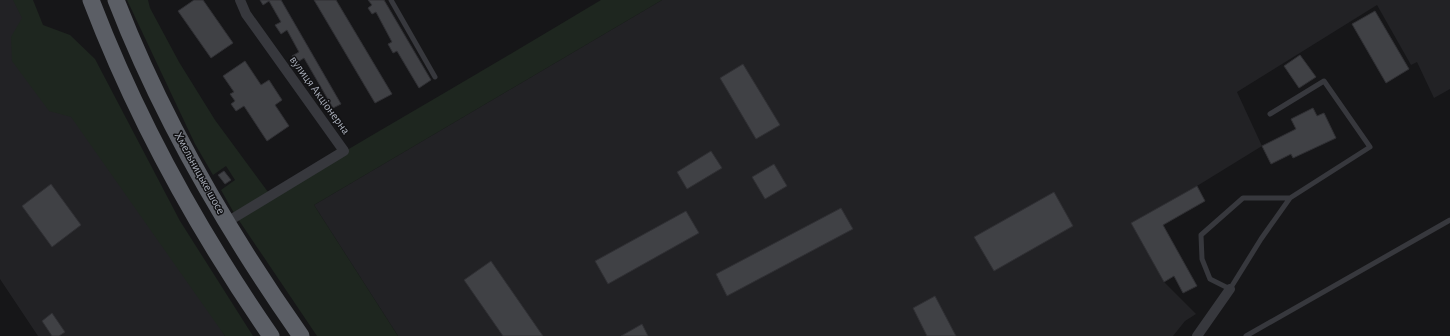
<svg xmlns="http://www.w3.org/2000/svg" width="1450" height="336" font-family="'Alegreya Sans',sans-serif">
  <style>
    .built { fill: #222225 }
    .green { fill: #1e261f }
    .building { fill: #404145; stroke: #303034 }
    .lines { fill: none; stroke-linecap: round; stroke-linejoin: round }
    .service { stroke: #37383d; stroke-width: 5 }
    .minor { stroke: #37383d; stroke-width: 10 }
    .trunk { stroke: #5b5e65; stroke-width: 17 }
    .labels { text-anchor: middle; stroke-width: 3; stroke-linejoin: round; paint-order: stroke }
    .street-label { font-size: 12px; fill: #a8adb8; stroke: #111113 }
  </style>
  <rect width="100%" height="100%" fill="#161618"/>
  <g class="built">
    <path d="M0,0H29L40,25L225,336H38L0,279Z"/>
    <path d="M662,0H1450V89L1434,98L1417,62L1411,65L1377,5L1237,92L1262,146L1197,186L1131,223L1164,282L1196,314L1185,321L1173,336H398L314,205Z"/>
  </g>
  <g class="green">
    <path d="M13,0H33L43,25L70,35L95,59L180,221L253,336H225L71,117L49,111L12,61L11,37L22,18Z"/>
    <path d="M127,0H148L150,8L179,62L215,120L268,192L234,213L221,190L235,180L226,166L213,175L195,144Z"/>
    <path d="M601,0H662L314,205L398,336H317L236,216C357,143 480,73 601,0Z"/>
  </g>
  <g class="building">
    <path d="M194,0H203L233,43L211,58L178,11Z"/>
    <path d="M260,0H281L341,104L333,108L304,58L296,63L292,56L299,52L287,30L281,34L275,25L281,22L269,1L263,5Z"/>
    <path d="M314,0H336L392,94L375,103Z"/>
    <path d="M368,0H384L431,80L419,88L397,51L393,53L388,44L392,42L376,12L372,14L368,8L372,5Z"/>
    <path d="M1375,11L1409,69L1386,83L1352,24Z"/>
    <path d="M1300,55L1316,77L1299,88L1284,66Z"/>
    <path d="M245,61L261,85L269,80L282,100L275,105L289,126L267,141L244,106L236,111L231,104L235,101L230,94L234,92L223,76Z"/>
    <path d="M743,64L780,125L756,139L720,78Z"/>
    <path d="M1313,108L1317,116L1324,113L1336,138L1293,158L1291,154L1271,164L1262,146L1296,129L1291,119Z"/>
    <path d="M711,151L722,168L687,189L677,172Z"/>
    <path d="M774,164L787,186L765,199L752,177Z"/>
    <path d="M224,171L231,180L225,184L218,175Z"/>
    <path d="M51,184L81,225L52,247L22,206Z"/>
    <path d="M1197,186L1205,201L1163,225L1197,286L1183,293L1174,276L1164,282L1131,223Z"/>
    <path d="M1054,192L1073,226L994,271L974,237Z"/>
    <path d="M841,208L853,229L727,296L716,274Z"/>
    <path d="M686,211L699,233L608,284L595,261Z"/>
    <path d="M491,261L543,336H503L464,280Z"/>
    <path d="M935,296L956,336H927L913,308Z"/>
    <path d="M52,313L65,332L59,336H52L42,321Z"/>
    <path d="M642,324L648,336H621Z"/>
  </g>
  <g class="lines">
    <g class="service">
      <path d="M391,0L435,77"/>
      <path d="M1270,114L1324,81L1370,147L1290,198L1261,239L1230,289L1210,279L1202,259L1201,235L1243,198H1290"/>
      <path d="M1246,336L1450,220"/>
    </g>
    <g class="minor">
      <path d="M227,222L344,151L246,14L240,0"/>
      <path d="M1197,336L1230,289"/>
    </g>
    <g class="trunk">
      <path d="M91,0C136,118 199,232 271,336"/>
      <path d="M116,0C162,119 228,232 301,336"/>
    </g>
  </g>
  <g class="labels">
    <g class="street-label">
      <text transform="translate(320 95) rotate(54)" y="4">вулиця Акціонерна</text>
      <text transform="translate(200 173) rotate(61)" y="4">Хмельницьке шосе</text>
    </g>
  </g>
</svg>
